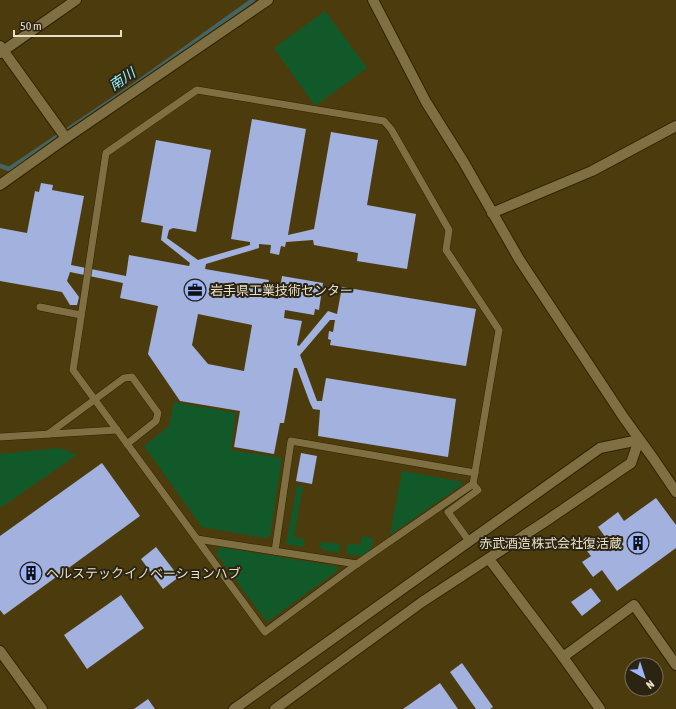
<svg xmlns="http://www.w3.org/2000/svg" width="676" height="709" font-family="'Asap Condensed','Noto Sans JP',sans-serif">
  <style>
    .green { fill: #125929 }
    .lines { fill: none; stroke-linecap: round; stroke-linejoin: round }
    .stream { stroke: #466462; stroke-width: 4.5 }
    .building { fill: #a2b1dd; fill-rule: evenodd }
    .service-casing { stroke: #2f2301; stroke-width: 8 }
    .minor-casing { stroke: #2f2301; stroke-width: 12 }
    .tertiary-casing { stroke: #2f2301; stroke-width: 12 }
    .service { stroke: #7f6f42; stroke-width: 7 }
    .minor { stroke: #7f6f42; stroke-width: 10 }
    .tertiary { stroke: #7f6f42; stroke-width: 10 }
    .labels { text-anchor: middle; stroke-width: 4; stroke-linejoin: round; paint-order: stroke }
    .poi-label { font-size: 13px; fill: #e8dfc8; stroke: #2b2412; text-anchor: start }
    .water-label { font-size: 14px; font-style: italic; fill: #93effe; stroke: #2b2412 }
  </style>
  <rect width="100%" height="100%" fill="#4c3c0d"/>
  <g class="green">
    <path d="M325,11L367,68L315,106L274,48Z"/>
    <path d="M174,402L236,413L231,450L282,458L270,536L265,538L202,527L144,446L169,426Z"/>
    <path d="M60,448L77,455L0,508V454Z"/>
    <path d="M402,471L463,482L462,485L390,535Z"/>
    <path d="M297,486H303L294,537L305,539L303,547L286,544Z"/>
    <path d="M362,536L373,538L371,549L361,556L346,554L348,543L360,545Z"/>
    <path d="M321,542L340,544L339,553L323,550L320,547Z"/>
    <path d="M220,547L334,566L340,569L267,622L216,554Z"/>
  </g>
  <g class="lines">
    <path class="stream" d="M0,166L9,169L134,85L253,0"/>
  </g>
  <g class="building">
    <path d="M252,119L306,129L288,235L314,229L331,132L378,140L367,205L416,214L407,269L357,261L358,253L314,245L313,240L286,242L285,247L281,246L279,255L270,253L271,245L259,244V248L206,264L205,269L269,280L266,297L278,299L282,276L323,283L319,310L315,309L314,315L285,310L284,318L302,321L297,345L299,346L328,311L337,314L342,287L476,309L466,366L330,345L331,340L328,339L329,331L333,332L335,320H330L300,355L317,401H322L326,378L456,399L448,457L318,436L320,410L313,409L310,403L297,368H294L284,423H280L274,454L234,447L240,411L180,401L148,354L158,306L120,298L123,283L70,272L67,281L79,297L77,305H70L62,292L0,281V228L27,233L35,191L39,192L41,183L53,185L52,190L84,196L71,265L126,276L129,255L189,266L190,263L161,240L163,226L141,222L156,140L211,150L196,232L173,228L169,230L167,238L198,260L250,245V242L231,239ZM198,314L252,325L244,371L208,364L192,345Z"/>
    <path d="M301,453L317,456L312,484L296,481Z"/>
    <path d="M102,463L140,516L4,615L0,610V536Z"/>
    <path d="M656,498L676,525V548L617,591L602,570L593,577L582,562L591,556L587,551L606,538L598,527L618,512L624,521Z"/>
    <path d="M156,547L179,577L163,589L141,559Z"/>
    <path d="M591,588L601,601L582,616L571,602Z"/>
    <path d="M121,595L144,628L87,669L64,635Z"/>
    <path d="M462,663L493,707L490,709H476L450,672Z"/>
    <path d="M440,683L458,709H403Z"/>
    <path d="M148,699L155,709H134Z"/>
  </g>
  <g class="lines">
    <g class="service-casing">
      <g id="service">
        <path d="M197,90L384,121L391,129L449,230L446,250L499,330L473,484L357,564L265,632L73,370L106,153Z"/>
        <path d="M40,307L81,315"/>
        <path d="M48,434L124,378L132,377L158,413L156,421L127,444"/>
        <path d="M0,437L117,430"/>
        <path d="M197,539L357,564"/>
        <path d="M469,541L448,512L478,490L473,484"/>
        <path d="M275,551L291,441L475,473"/>
      </g>
    </g>
    <g class="minor-casing">
      <g id="minor">
        <path d="M373,0L426,102L463,161L519,259L624,418L653,458L676,492"/>
        <path d="M0,46L66,138"/>
        <path d="M0,53L76,0"/>
        <path d="M0,185L66,138L268,0"/>
        <path d="M492,213L592,171L676,126"/>
        <path d="M489,559L563,657L600,709"/>
        <path d="M563,657L634,605L676,665"/>
      </g>
    </g>
    <g class="tertiary-casing">
      <g id="tertiary">
        <path d="M0,651L42,709"/>
        <path d="M234,709L600,448L639,440"/>
        <path d="M275,709L422,602L546,521L631,463L639,440"/>
      </g>
    </g>
    <use href="#service" class="service"/>
    <use href="#minor" class="minor"/>
    <use href="#tertiary" class="tertiary"/>
  </g>
  <defs>
    <g id="office-disc" transform="scale(1.15)"><circle r="9.5" fill="#9cb4fd" stroke="#2b2412"/><path d="M-6-3h4V-5.5h4V-3h4V5H-6ZM-1-4.5V-3h2v-1.5ZM-6 0V1H6V0Z" fill="#111"/></g>
    <g id="building-disc" transform="scale(1.15)"><circle r="9.5" fill="#9cb4fd" stroke="#2b2412"/><path d="M-4-6H4V6H1V3H-1V6H-4ZM-2.5-4.3h1.7v1.8h-1.7ZM.8-4.3h1.7v1.8H.8ZM-2.5-1h1.7V.8h-1.7ZM.8-1h1.7V.8H.8Z" fill="#111"/></g>
  </defs>
  <g fill-rule="evenodd">
    <use href="#office-disc" x="195" y="290"/>
    <use href="#building-disc" x="638" y="543"/>
    <use href="#building-disc" x="31" y="573"/>
  </g>
  <g class="labels">
    <g class="poi-label">
      <text x="210" y="295">岩手県工業技術センター</text>
      <text x="622" y="548" text-anchor="end">赤武酒造株式会社復活蔵</text>
      <text x="46" y="578">ヘルステックイノベーションハブ</text>
    </g>
    <g class="water-label">
      <text transform="translate(122 79) rotate(-34)" y="5">南川</text>
    </g>
  </g>
  <g transform="translate(644 677) rotate(141)"><circle r="19" fill="#2b2412" stroke="#776f5b"/>
  <path d="M0-3L7 15L0 10L-7 15Z" fill="#9cb4fd"/>
  <text y="-6" font-size="11" font-weight="bold" text-anchor="middle" fill="#e8dfc8">N</text>
  </g>
  <path d="M14 30v6h107v-6" fill="none" stroke="#e8dfc8" stroke-width="2"/>
  <text x="20" y="30" font-size="12" fill="#e8dfc8" stroke="#2b2412" stroke-width="3" paint-order="stroke">50 m</text>
</svg>
